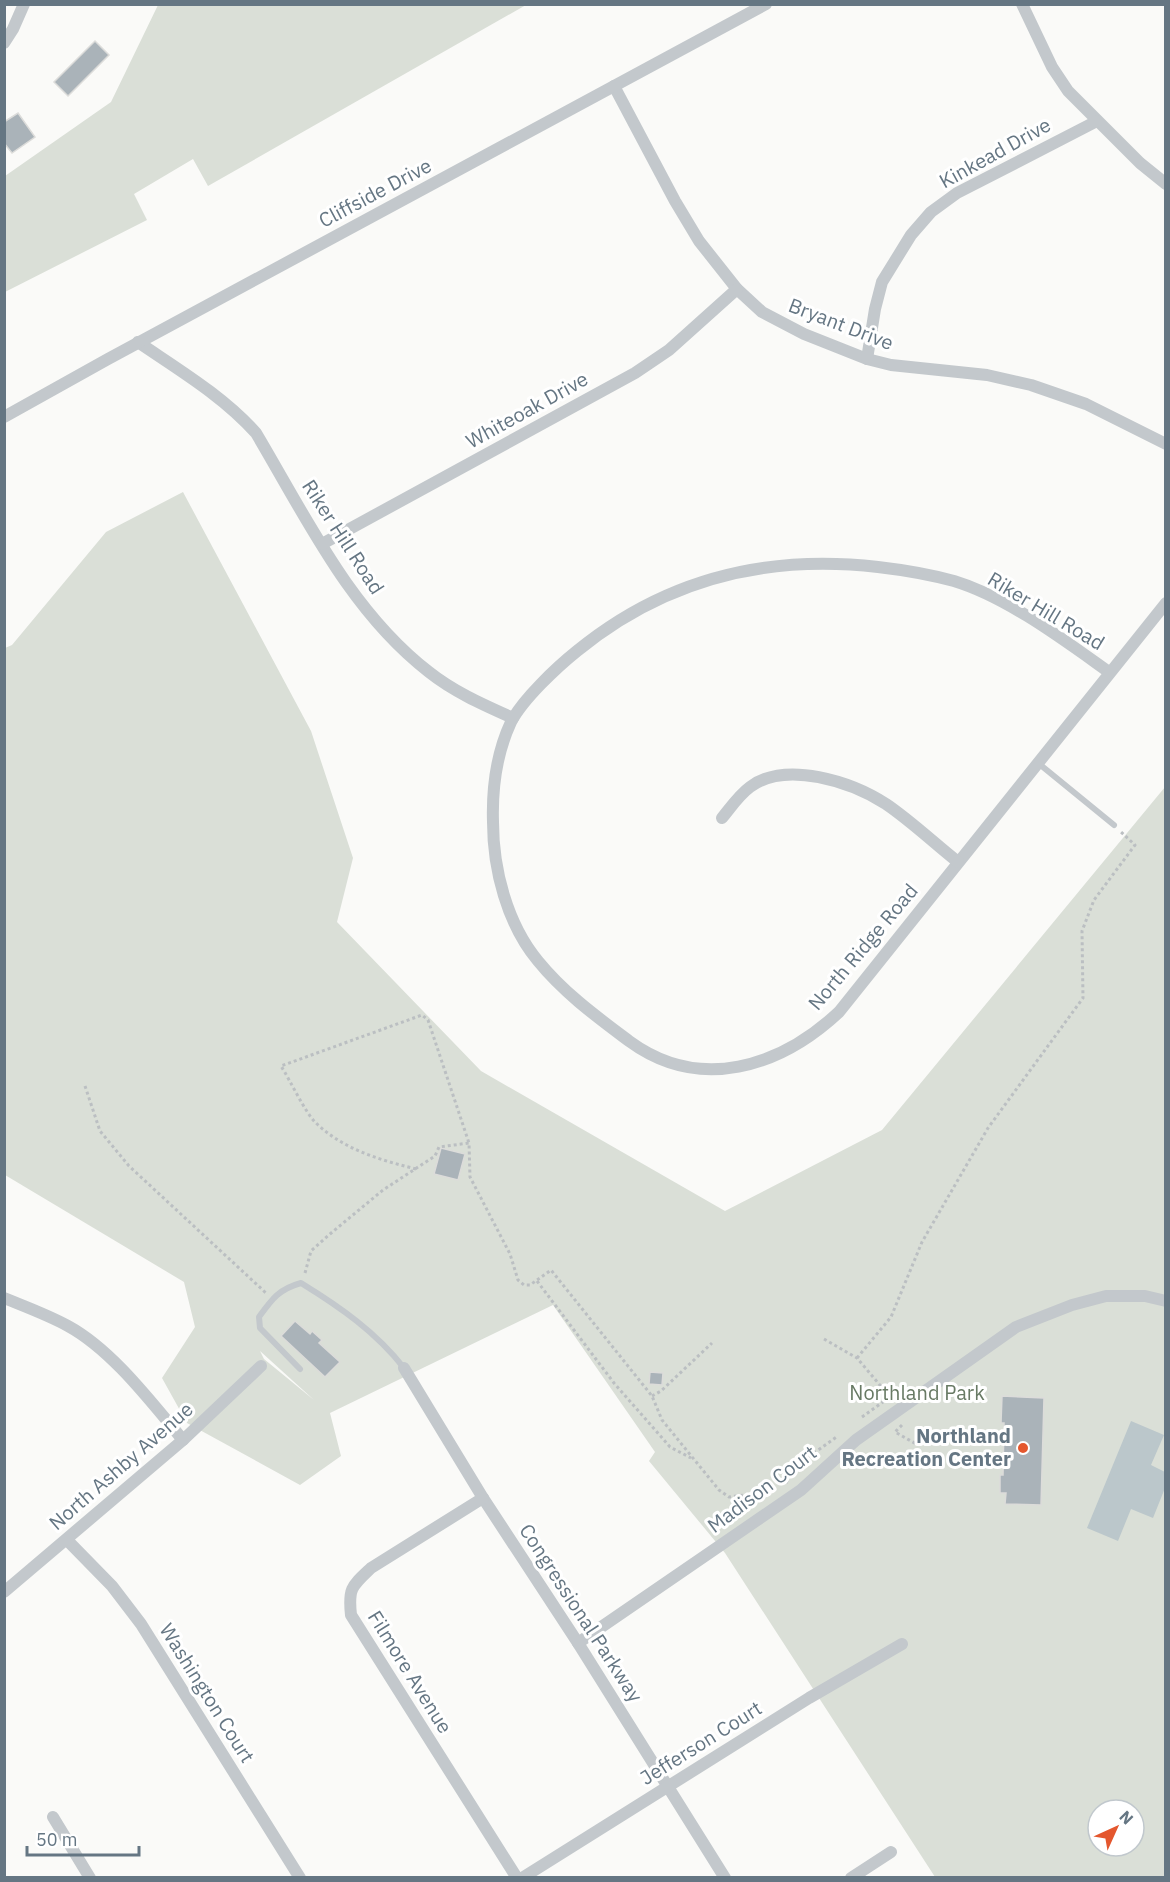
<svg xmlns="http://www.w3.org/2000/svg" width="1170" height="1882" font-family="'IBM Plex Sans',sans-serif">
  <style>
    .green { fill: #dadfd7; fill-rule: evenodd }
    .water { fill: #bbc7cb }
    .building { fill: #aab3b9; stroke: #dcdcda; stroke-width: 1.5 }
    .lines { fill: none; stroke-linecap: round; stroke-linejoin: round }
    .path { stroke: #bbbfc2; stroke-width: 3; stroke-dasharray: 3 3; stroke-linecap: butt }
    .lane { stroke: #c3c8cc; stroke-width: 6 }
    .street { stroke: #c3c8cc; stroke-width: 12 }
    .poi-dot { fill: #e4572e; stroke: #fff; stroke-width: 2 }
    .labels { text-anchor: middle; stroke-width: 6; stroke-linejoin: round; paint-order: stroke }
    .street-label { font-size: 20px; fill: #657683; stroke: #fff }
    .park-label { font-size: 20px; fill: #687a64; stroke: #fff }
    .poi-label { font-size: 20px; font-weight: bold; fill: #657683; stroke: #fff; text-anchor: end }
  </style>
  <rect width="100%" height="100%" fill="#fafaf8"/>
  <g class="green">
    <path d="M158,5V4L526,5L208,186L193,159L134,194L147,220L5,292V176L111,102Z"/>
    <path d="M183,492L311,731L353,858L337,922L481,1071L725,1211L882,1130L1165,787V1877H935L725,1553L649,1461L655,1452L553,1305L330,1413L341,1456L300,1485L187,1423L162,1378L195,1327L184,1282L5,1175V648L12,645L106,532ZM260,1351L314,1400L264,1359ZM1098,1810H1134V1846H1098Z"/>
  </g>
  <path class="water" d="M1131,1421L1164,1435L1151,1465L1165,1472V1488L1153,1518L1131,1509L1118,1541L1087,1528Z"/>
  <g class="building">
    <path d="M95,41L109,55L68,96L54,82Z"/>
    <path d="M18,113L35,137L12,153L4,143V122Z"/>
    <path d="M441,1148L465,1154L458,1180L434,1174Z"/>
    <path d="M295,1321L310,1334L312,1331L322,1340L319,1343L340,1362L325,1377L281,1336Z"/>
    <path d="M650,1372L663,1373L662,1385L649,1384Z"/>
    <path d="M1002,1396L1044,1398L1041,1505L1005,1504L1006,1493H1000V1475H1003L1004,1423H1001Z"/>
  </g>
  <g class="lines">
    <g class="path">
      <path d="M85,1086L100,1131L129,1166L266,1293"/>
      <path d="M416,1169C380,1160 342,1149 315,1122C305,1112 290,1080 281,1066L422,1015L428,1020L469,1143"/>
      <path d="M305,1273L311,1251L330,1234L383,1190L435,1156L439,1147L469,1143L470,1177L510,1254L518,1280L524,1285H530L551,1270L652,1396L662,1420L719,1490L729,1497L775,1491"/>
      <path d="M537,1281L614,1383L670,1447L691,1458"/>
      <path d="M824,1339L857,1358L890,1397"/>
      <path d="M857,1358L891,1317L922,1242L988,1128L1083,998L1082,931L1094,900L1135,845L1120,831"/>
      <path d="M652,1396L661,1391L712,1343"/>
      <path d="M862,1417L890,1397L892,1400"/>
      <path d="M902,1425L895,1432L918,1445"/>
      <path d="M786,1483L794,1467L838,1436"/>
    </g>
    <g class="lane">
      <path d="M1038,763L1114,825"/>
      <path d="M300,1369L260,1328L259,1317C272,1299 279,1289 301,1283C340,1307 376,1332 404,1368"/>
    </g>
    <g class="street">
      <path d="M1022,4L1052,67L1068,91L1140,163L1166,184"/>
      <path d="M4,43L13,29L24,4"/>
      <path d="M614,86L675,201L699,241L737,289L762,312L804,334L867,359L891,365L987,375L1031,385L1086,404L1166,444"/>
      <path d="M138,342C179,370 223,396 256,433C306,517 350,611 429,672C454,692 484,705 513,718"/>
      <path d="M867,359L875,309L882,282L911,235L931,212L957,193L1097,121"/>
      <path d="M4,417L108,359L766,4"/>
      <path d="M322,544L635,373L669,350L737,289"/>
      <path d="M1109,672C1064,640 1007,597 954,581C928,574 904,570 878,567C766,554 665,579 577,651C557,667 523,699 511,722C497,752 492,789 493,822C493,869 507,924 538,961C564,993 597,1017 629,1041C700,1093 780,1067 839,1012L1166,603"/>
      <path d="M722,818C731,807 739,795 750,787C786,760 852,782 886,804C911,821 934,843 958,862"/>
      <path d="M4,1298C26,1307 48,1315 68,1326C112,1350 151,1402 183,1440"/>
      <path d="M404,1368L483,1498L578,1643L725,1878"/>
      <path d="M483,1498L371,1568C352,1586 348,1588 351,1615L517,1878"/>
      <path d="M67,1540L112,1586L141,1624L300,1878"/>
      <path d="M4,1592L183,1440L261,1366"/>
      <path d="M578,1643L801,1490L856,1440L1016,1327L1072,1305L1106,1296H1145L1166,1301"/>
      <path d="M53,1817L90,1878"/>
      <path d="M522,1878L809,1698L902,1644"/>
      <path d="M851,1878L891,1852"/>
    </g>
  </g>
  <circle class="poi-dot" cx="1023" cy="1448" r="6"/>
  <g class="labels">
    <g class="street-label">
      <text transform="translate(995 153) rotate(-29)" y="7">Kinkead Drive</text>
      <text transform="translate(375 193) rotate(-28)" y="7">Cliffside Drive</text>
      <text transform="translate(841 324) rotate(21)" y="7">Bryant Drive</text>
      <text transform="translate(527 410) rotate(-29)" y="7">Whiteoak Drive</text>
      <text transform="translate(343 537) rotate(57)" y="7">Riker Hill Road</text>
      <text transform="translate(1046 611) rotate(31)" y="7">Riker Hill Road</text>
      <text transform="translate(863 947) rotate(-50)" y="7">North Ridge Road</text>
      <text transform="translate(121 1466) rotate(-41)" y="7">North Ashby Avenue</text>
      <text transform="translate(762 1489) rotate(-37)" y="7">Madison Court</text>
      <text transform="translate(581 1613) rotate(57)" y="7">Congressional Parkway</text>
      <text transform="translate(410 1672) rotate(58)" y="7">Filmore Avenue</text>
      <text transform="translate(207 1693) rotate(58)" y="7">Washington Court</text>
      <text transform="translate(701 1743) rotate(-32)" y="7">Jefferson Court</text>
    </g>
    <g class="park-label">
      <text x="917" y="1400">Northland Park</text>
    </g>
    <g class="poi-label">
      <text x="1011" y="1443">Northland<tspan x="1011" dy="23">Recreation Center</tspan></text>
    </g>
  </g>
  <rect width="1170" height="1882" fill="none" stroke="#657683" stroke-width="12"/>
  <g transform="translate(1116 1828) rotate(45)"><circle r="28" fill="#ffffff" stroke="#c1c8cd" stroke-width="1.5"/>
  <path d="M0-4.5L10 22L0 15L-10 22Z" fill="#e4572e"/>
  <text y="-9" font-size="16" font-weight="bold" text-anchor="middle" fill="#657683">N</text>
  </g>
  <path d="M27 1846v9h112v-9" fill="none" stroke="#657683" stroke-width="3"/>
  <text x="36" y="1846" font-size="18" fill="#657683" stroke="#ffffff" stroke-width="4.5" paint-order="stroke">50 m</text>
</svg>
